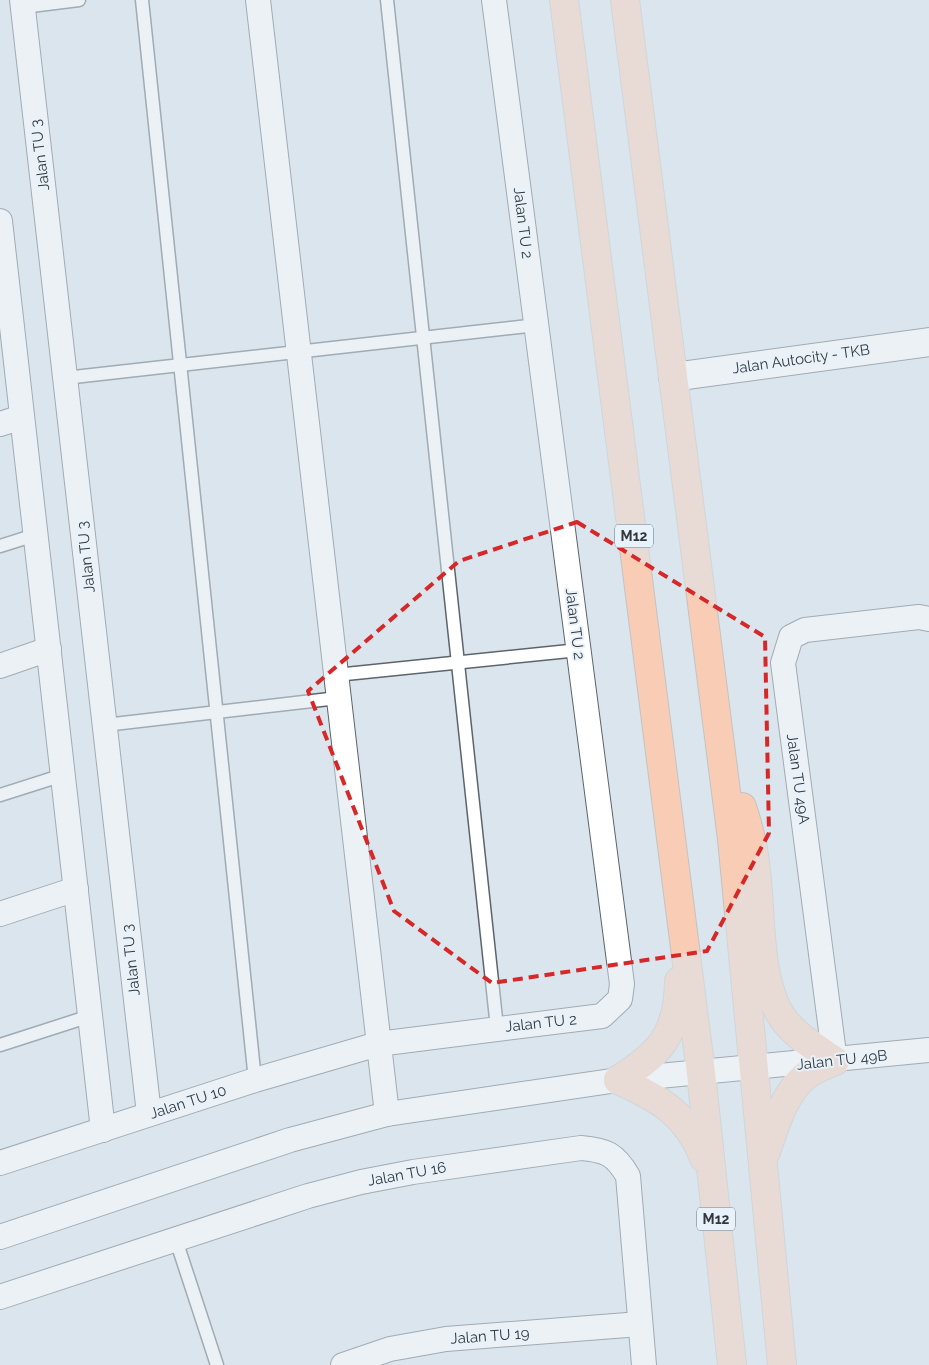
<svg xmlns="http://www.w3.org/2000/svg" width="929" height="1365" font-family="Raleway,sans-serif">
  <style>
    .lines { fill: none; stroke-linecap: round; stroke-linejoin: round }
    .lane-casing { stroke: #5c646c; stroke-width: 15 }
    .street-casing { stroke: #5c646c; stroke-width: 26 }
    .secondary-casing { stroke: #5c646c; stroke-width: 30 }
    .primary-casing { stroke: #c2c3c4; stroke-width: 30 }
    .lane { stroke: #fff; stroke-width: 12 }
    .street { stroke: #fff; stroke-width: 24 }
    .secondary { stroke: #fff; stroke-width: 28 }
    .primary { stroke: #f9cdb5; stroke-width: 28 }
    .marked { fill: none; stroke: #d62828; stroke-width: 4; stroke-dasharray: 10 6; stroke-linejoin: round }
    .labels { text-anchor: middle; stroke-width: 4; stroke-linejoin: round; paint-order: stroke }
    .shield { fill: #e8f2fb; stroke: #6a7075; stroke-width: 1 }
    .shield-label { font-size: 14px; font-weight: bold; fill: #34383b }
    .street-label { font-size: 15px; fill: #34383b; stroke: #e8f2fb }
  </style>
  <rect width="100%" height="100%" fill="#dbe5ed"/>
  <g class="lines">
    <g class="lane-casing">
      <g id="lane">
        <path d="M142,0L255,1080"/>
        <path d="M387,0L497,1028"/>
        <path d="M23,7L79,0"/>
        <path d="M65,378L537,325"/>
        <path d="M0,546L35,535"/>
        <path d="M336,675L579,650"/>
        <path d="M105,725L338,698"/>
        <path d="M0,795L63,775"/>
        <path d="M0,1045L90,1016"/>
        <path d="M176,1240L217,1365"/>
      </g>
    </g>
    <g class="street-casing">
      <g id="street">
        <path d="M22,0L149,1114"/>
        <path d="M258,0L387,1114"/>
        <path d="M0,221L103,1130"/>
        <path d="M0,424L22,417"/>
        <path d="M0,666L49,649"/>
        <path d="M0,914L76,889"/>
        <path d="M835,1061L783,663L791,637L805,630L919,617L929,619"/>
        <path d="M0,1163L255,1080L378,1044L602,1016L620,999L622,984L494,0"/>
        <path d="M0,1237L290,1140L387,1114L618,1080L929,1050"/>
        <path d="M0,1297L308,1196L361,1182L413,1172L581,1148C606,1150 615,1154 628,1176L644,1365"/>
        <path d="M343,1365L390,1349L446,1339L640,1324"/>
      </g>
    </g>
    <g class="secondary-casing">
      <path id="secondary" d="M673,377L929,342"/>
    </g>
    <g class="primary-casing">
      <g id="primary">
        <path d="M564,0L701,1073L732,1365"/>
        <path d="M625,0L732,839L782,1365"/>
        <path d="M742,807C748,825 753,844 755,863C762,909 756,982 784,1020C797,1037 818,1049 835,1061C826,1065 812,1070 804,1077C783,1096 775,1126 766,1152"/>
        <path d="M618,1080C661,1053 678,1034 679,981"/>
        <path d="M618,1080C659,1098 688,1115 704,1158"/>
      </g>
    </g>
    <use href="#lane" class="lane"/>
    <use href="#street" class="street"/>
    <use href="#secondary" class="secondary"/>
    <use href="#primary" class="primary"/>
  </g>
  <path d="M0 0H929V1365H0ZM577,522L765,637L769,833L707,951L492,983L394,911L308,691L459,561Z" fill="#dbe5ed" fill-opacity=".55" fill-rule="evenodd"/>
  <path class="marked" d="M577,522L765,637L769,833L707,951L492,983L394,911L308,691L459,561Z"/>
  <g class="labels">
    <g class="shield">
      <rect x="615" y="524.5" width="38" height="23" rx="4"/>
      <rect x="697" y="1207.5" width="38" height="23" rx="4"/>
    </g>
    <g class="shield-label">
      <text x="634" y="541">M12</text>
      <text x="716" y="1224">M12</text>
    </g>
    <g class="street-label">
      <text transform="translate(40 155) rotate(-97)" y="5">Jalan TU 3</text>
      <text transform="translate(523 223) rotate(83)" y="5">Jalan TU 2</text>
      <text transform="translate(801 359) rotate(-8)" y="5">Jalan Autocity - TKB</text>
      <text transform="translate(86 557) rotate(-96)" y="5">Jalan TU 3</text>
      <text transform="translate(575 624) rotate(83)" y="5">Jalan TU 2</text>
      <text transform="translate(798 779) rotate(82)" y="5">Jalan TU 49A</text>
      <text transform="translate(131 960) rotate(-96)" y="5">Jalan TU 3</text>
      <text transform="translate(541 1023) rotate(-6)" y="5">Jalan TU 2</text>
      <text transform="translate(842 1060) rotate(-6)" y="5">Jalan TU 49B</text>
      <text transform="translate(188 1102) rotate(-18)" y="5">Jalan TU 10</text>
      <text transform="translate(407 1174) rotate(-10)" y="5">Jalan TU 16</text>
      <text transform="translate(490 1336) rotate(-4)" y="5">Jalan TU 19</text>
    </g>
  </g>
</svg>
